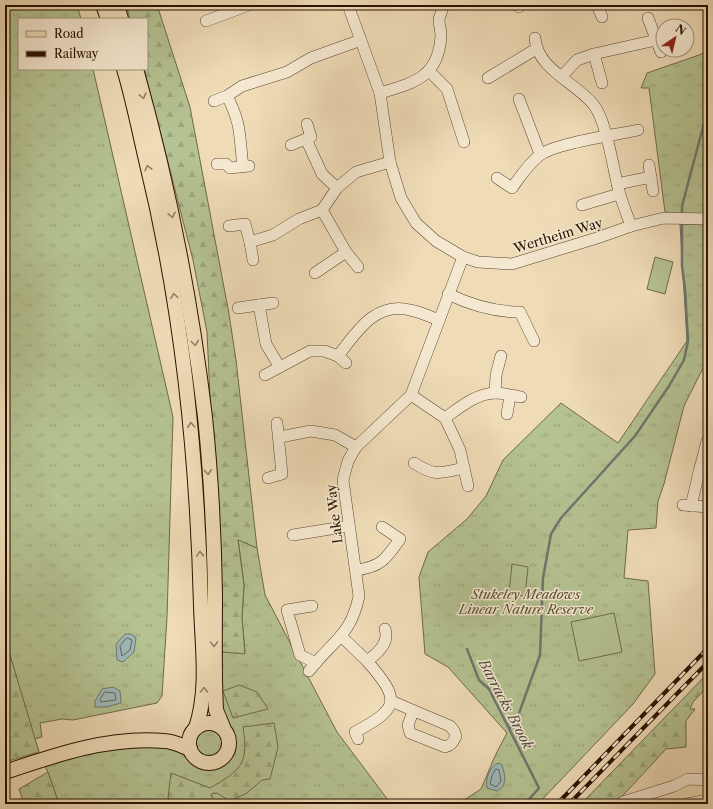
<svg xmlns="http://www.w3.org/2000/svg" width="713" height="809" font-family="'Libre Caslon Text',serif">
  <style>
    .grass { fill: url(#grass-tufts); stroke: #6e6a49 }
    .forest { fill: url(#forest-firs); stroke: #6e6a49 }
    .garden { fill: #b5c292; stroke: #6e6a49 }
    .water { fill: #9eb9b9; stroke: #6f766f }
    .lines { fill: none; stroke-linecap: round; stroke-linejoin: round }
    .shore { stroke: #63655c; stroke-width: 1 }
    .stream { stroke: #6f766f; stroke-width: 2.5 }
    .minor-casing { stroke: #5a442e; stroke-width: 12 }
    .major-casing { stroke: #281100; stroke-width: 16 }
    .minor { stroke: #f5e8d0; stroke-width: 11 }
    .major { stroke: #efdcb7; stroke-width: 14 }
    .rail-casing { stroke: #281100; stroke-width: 4 }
    .rail { stroke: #f5e8d0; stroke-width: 2.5; stroke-dasharray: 8; stroke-linecap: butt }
    .oneway { stroke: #958165 }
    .labels { text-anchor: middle; stroke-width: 3; stroke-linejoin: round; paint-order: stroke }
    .street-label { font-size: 13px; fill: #281100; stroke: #f5e8d0 }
    .park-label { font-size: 13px; font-style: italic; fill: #594f33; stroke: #f5e8d0 }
    .water-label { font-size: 14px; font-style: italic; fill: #514c41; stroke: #f5e8d0 }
  </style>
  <defs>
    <pattern id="grass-tufts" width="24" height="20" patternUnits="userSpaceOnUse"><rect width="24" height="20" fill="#b5c292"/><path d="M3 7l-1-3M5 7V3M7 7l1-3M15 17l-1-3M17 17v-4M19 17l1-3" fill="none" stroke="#9ca67c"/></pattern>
    <pattern id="forest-firs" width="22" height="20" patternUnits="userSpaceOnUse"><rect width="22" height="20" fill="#b5c292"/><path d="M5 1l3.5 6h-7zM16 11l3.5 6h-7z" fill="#9ca67c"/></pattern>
  </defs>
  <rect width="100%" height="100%" fill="#efdcb7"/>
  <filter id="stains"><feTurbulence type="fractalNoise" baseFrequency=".005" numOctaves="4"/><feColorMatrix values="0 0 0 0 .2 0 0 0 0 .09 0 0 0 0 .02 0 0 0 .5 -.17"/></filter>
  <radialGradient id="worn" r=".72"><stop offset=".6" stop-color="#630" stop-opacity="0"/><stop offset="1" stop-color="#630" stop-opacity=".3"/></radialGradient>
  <g class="grass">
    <path d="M5,5H77L81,19H19V69H93L173,417L167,617L162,696L157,703L73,720L62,719L40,723L42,737L34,739L5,638Z"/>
    <path d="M708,48V214L702,215L665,212L649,88H641L647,73L699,55L706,52Z"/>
    <path d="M680,224H708V358L684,406L664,484L658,501L656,528L628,530L624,578L648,581L655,674L633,704L538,804H458L481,789L495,756L507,733L448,667L425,654L419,577L428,552L467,519L486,496L503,460L561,403L618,443L687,341Z"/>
    <path d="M238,539L257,548L265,595L337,732L391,804H59L44,762L109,748L167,747L179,751L201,767L212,769L224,765L232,756L236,744L234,732L220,711L222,652L245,653L242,618L244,585Z"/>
    <circle cx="209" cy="743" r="16"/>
  </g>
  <g class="forest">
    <path d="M126,5H157L190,107L229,314L236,360L257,548L238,540L244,585L242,618L245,654L222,652L207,332L193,260L144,69H147V19H130Z"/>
    <path d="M5,638L39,752L5,762Z"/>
    <path d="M708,673V686L693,702L690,709H695L686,721V747L666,749L615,804H581Z"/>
    <path d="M239,685L257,692L268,709L233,718L223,691Z"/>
    <path d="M274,723L278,747L270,779L262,780L247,793L230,801L217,793L211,794L215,804H181L168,798L171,773L210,788C241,770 249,764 243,727Z"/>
    <path d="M48,772L59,804H24L19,789Z"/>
  </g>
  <g class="garden">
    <path d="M655,257L673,262L665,294L647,289Z"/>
    <path d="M512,564L528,567L525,596L509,594Z"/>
    <path d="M614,613L622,652L579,661L571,622Z"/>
  </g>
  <g class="water">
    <path d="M125,634H131L136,638L134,652L123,662L117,660L116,644Z"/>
    <path d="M113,687L120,691L121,703L106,707H95V701L102,689Z"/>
    <path d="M499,763L502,765C505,775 508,786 497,791L487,788C485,779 490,765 499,763Z"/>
  </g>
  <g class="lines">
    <g class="shore">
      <path d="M127,638L132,640L130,650L122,656L120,646Z"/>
      <path d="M105,692L115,693L116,700L101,702L100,700Z"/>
      <path d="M496,769L499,770L501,781L496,787L490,784L492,776Z"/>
    </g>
    <g class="stream">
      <path d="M682,215V206L708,108"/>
      <path d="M705,251H708"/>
      <path d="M467,649L479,680L489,689L539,788L525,804"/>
      <path d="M510,728L518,716L540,655L543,578L551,534L561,518L635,436L669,386L684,360L688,341L685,289L682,266V222"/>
    </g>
    <g class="minor-casing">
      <g id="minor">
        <path d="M348,5L380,93L390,162L401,198L416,223L436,241L463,257L478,262L512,264L597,238L631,226L664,218L708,219"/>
        <path d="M518,5L519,7"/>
        <path d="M597,5L602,17"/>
        <path d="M648,18L661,52"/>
        <path d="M206,21L249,5"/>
        <path d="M535,38C537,69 575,82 593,104C607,121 613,169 619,191C622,203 627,214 631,226"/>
        <path d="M594,54L602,83"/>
        <path d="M429,71L447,89L464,142"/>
        <path d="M562,76L577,60L594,54L656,40"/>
        <path d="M488,78L536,49"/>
        <path d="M380,93C413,83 439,78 441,35C441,30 439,25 439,20C440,15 442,10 444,5"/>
        <path d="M227,96C242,125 239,136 243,166"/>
        <path d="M519,99L540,154"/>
        <path d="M214,101L227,96L242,86L287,72L311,58L361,40"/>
        <path d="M306,139L322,174L337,188"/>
        <path d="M291,145L311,137L307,124"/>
        <path d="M217,164H226L230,168L249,166"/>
        <path d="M649,165L653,191"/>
        <path d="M497,178L512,188C520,177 528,164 540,155C556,143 616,135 638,130"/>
        <path d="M617,184L651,177"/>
        <path d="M582,205L619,194"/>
        <path d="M322,210L346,252L358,267"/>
        <path d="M229,226L245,224L250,242L253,260"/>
        <path d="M250,242L273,235L299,219L322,210L337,188L356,172L390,162"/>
        <path d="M315,273L346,252"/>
        <path d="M448,294C471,305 495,312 520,312L534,341"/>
        <path d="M273,303L259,305L266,344L279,366"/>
        <path d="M238,308L259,305"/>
        <path d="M346,363L338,356C356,333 375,301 410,310C420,312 429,316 439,320"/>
        <path d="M265,375L310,351H324L338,356"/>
        <path d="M495,393L496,375L501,356"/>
        <path d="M411,395L445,418L460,450L468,486"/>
        <path d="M507,414L510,396"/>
        <path d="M445,418C460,407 477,393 496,393C504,393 513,396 521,397"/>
        <path d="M280,437L311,431L335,435L356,447"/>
        <path d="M707,441L699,472L708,473"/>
        <path d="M414,463C436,477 440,473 464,468"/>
        <path d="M268,478L282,474L277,423"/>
        <path d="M683,505L708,507"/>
        <path d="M691,506L699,472"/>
        <path d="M293,535L349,526"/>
        <path d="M356,570C381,567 386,559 400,539L382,527"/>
        <path d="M312,606L287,610L300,655L316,663"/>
        <path d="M342,637L367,661C377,654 390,643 385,629"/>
        <path d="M309,671C332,641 351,636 359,596L343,480L348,461L356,447L411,395L463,257"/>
        <path d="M391,701L450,726L454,731L456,736C453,742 452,745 445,747L410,733L408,725L413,712"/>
        <path d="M358,739L355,732C401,708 400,699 367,661"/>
        <path d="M623,802L674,786L688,779L708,780"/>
        <path d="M687,804L708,800"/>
      </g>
    </g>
    <g class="major-casing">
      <g id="major">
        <path d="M103,5L108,19"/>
        <path d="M117,5L121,19"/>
        <path d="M124,69C133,99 139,130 146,160C182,307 197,453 201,605C202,646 209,688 196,728"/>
        <path d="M136,69C168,183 191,299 205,417C211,475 214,534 215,593C215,632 214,671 216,710L223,727"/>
        <circle cx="209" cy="743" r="20"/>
        <path d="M5,772C55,755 110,736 164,741C173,741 182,746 190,749"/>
      </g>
    </g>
    <use href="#minor" class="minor"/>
    <use href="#major" class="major"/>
    <g class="rail-casing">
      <g id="rail">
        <path d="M557,804L708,648"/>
        <path d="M569,804L708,662"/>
      </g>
    </g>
    <use href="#rail" class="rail"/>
  </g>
  <defs><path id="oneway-chevron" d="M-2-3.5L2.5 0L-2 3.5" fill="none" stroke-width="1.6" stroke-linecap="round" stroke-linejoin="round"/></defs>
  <g class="oneway">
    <use href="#oneway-chevron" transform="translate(143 96) rotate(75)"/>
    <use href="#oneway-chevron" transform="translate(148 168) rotate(-104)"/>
    <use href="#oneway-chevron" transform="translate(172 215) rotate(78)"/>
    <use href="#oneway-chevron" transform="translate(174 296) rotate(-99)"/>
    <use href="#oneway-chevron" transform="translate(195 343) rotate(82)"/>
    <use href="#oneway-chevron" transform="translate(191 425) rotate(-95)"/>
    <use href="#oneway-chevron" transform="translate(208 472) rotate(86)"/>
    <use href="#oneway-chevron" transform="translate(200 554) rotate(-92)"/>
    <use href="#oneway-chevron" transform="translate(214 644) rotate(90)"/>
    <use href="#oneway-chevron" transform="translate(204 690) rotate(-90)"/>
  </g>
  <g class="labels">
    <g class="street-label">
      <text transform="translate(558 235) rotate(-17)" y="5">Wertheim Way</text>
      <text transform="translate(334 514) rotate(-97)" y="5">Lake Way</text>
    </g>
    <g class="park-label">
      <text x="526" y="599">Stukeley Meadows<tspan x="526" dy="15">Linear Nature Reserve</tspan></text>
    </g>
    <g class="water-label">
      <text transform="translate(506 704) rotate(62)" y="5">Barracks Brook</text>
    </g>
  </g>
  <rect width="713" height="809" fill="none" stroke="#efdcb7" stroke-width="20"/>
  <rect x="6" y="6" width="701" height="797" fill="none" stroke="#281100" stroke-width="2"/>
  <rect x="10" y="10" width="693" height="789" fill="none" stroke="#281100"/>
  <rect x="18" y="18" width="130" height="52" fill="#f5e8d0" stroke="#a3927d"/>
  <rect x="26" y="31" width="20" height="6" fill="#efdcb7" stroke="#a3927d"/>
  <text x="54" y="38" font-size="12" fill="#281100">Road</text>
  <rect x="26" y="51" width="20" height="6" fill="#281100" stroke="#a3927d"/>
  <text x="54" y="58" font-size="12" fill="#281100">Railway</text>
  <g transform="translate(675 38) rotate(35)"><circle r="19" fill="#f5e8d0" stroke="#a3927d"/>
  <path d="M0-3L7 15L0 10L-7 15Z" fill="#8f2418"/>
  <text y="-6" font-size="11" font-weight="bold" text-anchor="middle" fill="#281100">N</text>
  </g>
  <rect width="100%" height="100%" filter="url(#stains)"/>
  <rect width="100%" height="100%" fill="url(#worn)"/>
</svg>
